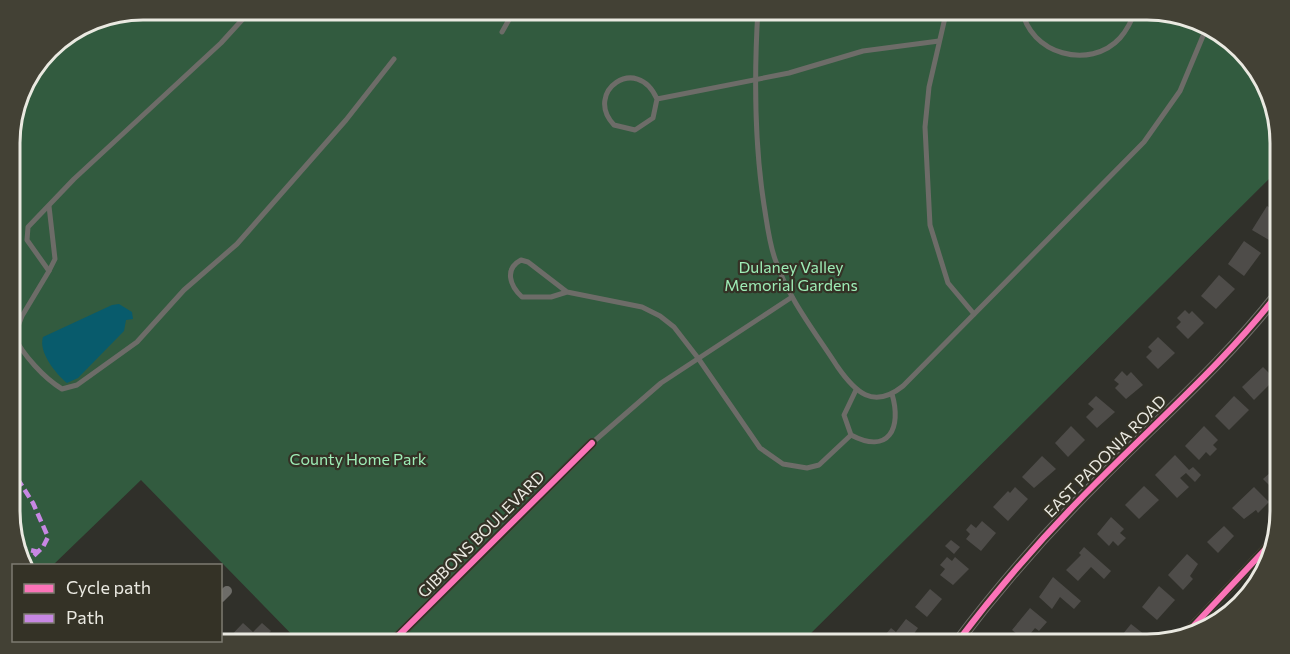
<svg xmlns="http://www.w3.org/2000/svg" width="1290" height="654" font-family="Commissioner,sans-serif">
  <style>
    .green { fill: #325b3f }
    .water { fill: #085b6c }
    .building { fill: #4e4c49 }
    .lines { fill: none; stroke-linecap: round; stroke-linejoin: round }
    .service { stroke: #6d6c68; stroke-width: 5 }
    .minor { stroke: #6d6c68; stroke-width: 10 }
    .tertiary { stroke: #6d6c68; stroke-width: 12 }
    .quiet { stroke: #c787e3; stroke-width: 4.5; stroke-dasharray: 9 4.5; stroke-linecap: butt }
    .cycleway-casing { stroke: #343226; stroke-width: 10 }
    .cycleway { stroke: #fb73b8; stroke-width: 6 }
    .labels { text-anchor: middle; stroke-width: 4.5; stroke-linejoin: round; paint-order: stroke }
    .park-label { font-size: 16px; fill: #9eedb6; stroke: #343226 }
    .street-label { font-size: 16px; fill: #eae9e1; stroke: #343226 }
    .rim { fill: none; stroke: #eae9e1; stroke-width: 3 }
  </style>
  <rect width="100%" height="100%" fill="#30302a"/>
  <path class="green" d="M143,9H1147L1207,23L1258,68L1280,125V168L799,645H302L141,480L53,565H25L10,529L9,133L23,83L54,42L92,19Z"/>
  <path class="water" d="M119,304L132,312L133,319L126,320L124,331L78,378L67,383C56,374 38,352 43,337L112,305Z"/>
  <g class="building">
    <path d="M1278,180L1280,181V200L1271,194Z"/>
    <path d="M1267,206L1280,214V224L1269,240L1252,230Z"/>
    <path d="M1244,241L1261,253L1244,276L1228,264Z"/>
    <path d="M1219,275L1235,289L1216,309L1201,296Z"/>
    <path d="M1185,310L1189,314L1192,311L1204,323L1188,339L1176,327L1181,322L1177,318Z"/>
    <path d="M1158,337L1175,353L1158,369L1146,357L1152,351L1148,347Z"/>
    <path d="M1263,367L1275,379L1254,400L1242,387Z"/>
    <path d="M1122,371L1127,376L1131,372L1143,385L1126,399L1115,388L1119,384L1114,380Z"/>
    <path d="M1096,396L1115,412L1097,428L1086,417L1094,409L1088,404Z"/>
    <path d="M1234,396L1249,410L1229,430L1215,416Z"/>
    <path d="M1071,426L1085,440L1068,457L1055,443Z"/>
    <path d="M1204,426L1218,440L1213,445L1217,449L1210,456L1206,452L1199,460L1185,446Z"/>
    <path d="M1175,455L1189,470L1193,467L1201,475L1195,482L1186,473L1180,478L1189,487L1177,498L1155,475Z"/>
    <path d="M1042,456L1056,469L1034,488L1022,477Z"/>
    <path d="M1281,463V492L1278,494L1263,479Z"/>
    <path d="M1144,486L1159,500L1139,519L1125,505Z"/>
    <path d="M1015,487L1028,499L1008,521L993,507L1008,491L1010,493Z"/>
    <path d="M1254,487L1269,502L1258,513L1256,510L1244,519L1232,508Z"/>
    <path d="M1111,517L1124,529L1120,533L1126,538L1118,546L1113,541L1109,546L1097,534Z"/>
    <path d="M982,521L996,533L981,551L966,539L970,534L966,530L971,524L976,528Z"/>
    <path d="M1224,526L1234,536L1218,553L1207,542Z"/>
    <path d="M951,540L960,547L954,554L945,546Z"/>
    <path d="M1084,547L1111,571L1104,579L1091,567L1078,581L1066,570L1081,555L1079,553Z"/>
    <path d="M1187,554L1198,564L1190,576L1193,579L1183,590L1168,575Z"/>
    <path d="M947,557L952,561L955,557L969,569L953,585L940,575L945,569L940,565Z"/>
    <path d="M1053,577L1081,601L1074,609L1060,597L1052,609L1039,597Z"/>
    <path d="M1159,586L1175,600L1157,620L1142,607Z"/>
    <path d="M930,589L942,599L927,617L915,607Z"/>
    <path d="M1030,608L1047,622L1039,631L1035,628L1027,638L1030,640L1028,643L1012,630Z"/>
    <path d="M906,619L918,628L906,645H888L881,640L891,628L896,632Z"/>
    <path d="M243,623L253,632L262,623L271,631L262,640L257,634L247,645H222Z"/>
    <path d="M1131,624L1145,635L1138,645H1114Z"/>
  </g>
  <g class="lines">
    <g class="service">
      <path d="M252,9L221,43L74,179L28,227L27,240L49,271L22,316L14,336C23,355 44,378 62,389L77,385L137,342L184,290L237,244L346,120L394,59"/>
      <path d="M758,9C754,75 754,140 764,205C767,223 769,242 775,259C788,298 815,332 837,366C855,392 873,410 903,386L1144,142L1180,91L1208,24"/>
      <path d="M947,9L929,87L925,127L930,225L948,283L974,314"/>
      <path d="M1022,9C1029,54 1090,71 1120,38C1128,29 1132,20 1136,9"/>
      <path d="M1136,9L1208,25"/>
      <path d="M502,32L515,9"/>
      <path d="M657,99C637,53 583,92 614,125L635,130L653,118L657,99L789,73L863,51L939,41"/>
      <path d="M49,206L55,259L49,271"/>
      <path d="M567,292L528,262L521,260C504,269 510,286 522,297H551L567,292L642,307L660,316L674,327L698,358L760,448L783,464L807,468L819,465L851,435"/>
      <path d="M856,390L844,415L851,435C889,455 902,428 892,394"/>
      <path d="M592,443L661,383L792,297"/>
    </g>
    <g class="minor">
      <path d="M220,598L227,591"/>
      <path d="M1185,635L1274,540"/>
      <path d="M174,645L179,640"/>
      <path d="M389,645L592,443"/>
    </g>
    <path class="tertiary" d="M955,645C998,588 1045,534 1095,484C1157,421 1226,361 1280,291"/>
    <g class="quiet">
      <path d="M10,467L33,503L48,537L43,547L25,564"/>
      <path d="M18,547L38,552"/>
    </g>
    <g class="cycleway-casing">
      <g id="cycleway">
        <path d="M1185,635L1274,540"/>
        <path d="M389,645L592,443"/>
        <path d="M955,645C998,588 1045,534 1095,484C1157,421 1226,361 1280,291"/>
      </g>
    </g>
    <use href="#cycleway" class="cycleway"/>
  </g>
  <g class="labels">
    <g class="park-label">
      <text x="791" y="273">Dulaney Valley<tspan x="791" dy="18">Memorial Gardens</tspan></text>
      <text x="358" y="465">County Home Park</text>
    </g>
    <g class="street-label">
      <text transform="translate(1105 456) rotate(-45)" y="6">EAST PADONIA ROAD</text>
      <text transform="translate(481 534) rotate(-45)" y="6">GIBBONS BOULEVARD</text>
    </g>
  </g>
  <path d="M0 0H1290V654H0ZM143 20H1147A123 123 0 0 1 1270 143V511A123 123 0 0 1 1147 634H143A123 123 0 0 1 20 511V143A123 123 0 0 1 143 20Z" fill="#434135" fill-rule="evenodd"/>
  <path class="rim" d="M143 20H1147A123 123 0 0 1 1270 143V511A123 123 0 0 1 1147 634H143A123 123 0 0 1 20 511V143A123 123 0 0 1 143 20Z"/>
  <rect x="12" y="564" width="210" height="78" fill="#343226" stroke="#7d7b71" stroke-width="1.5"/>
  <rect x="24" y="584" width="30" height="9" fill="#fb73b8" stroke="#7d7b71" stroke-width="1.5"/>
  <text x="66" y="594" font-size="18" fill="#eae9e1">Cycle path</text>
  <rect x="24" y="614" width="30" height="9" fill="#c787e3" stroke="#7d7b71" stroke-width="1.5"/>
  <text x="66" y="624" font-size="18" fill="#eae9e1">Path</text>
</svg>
